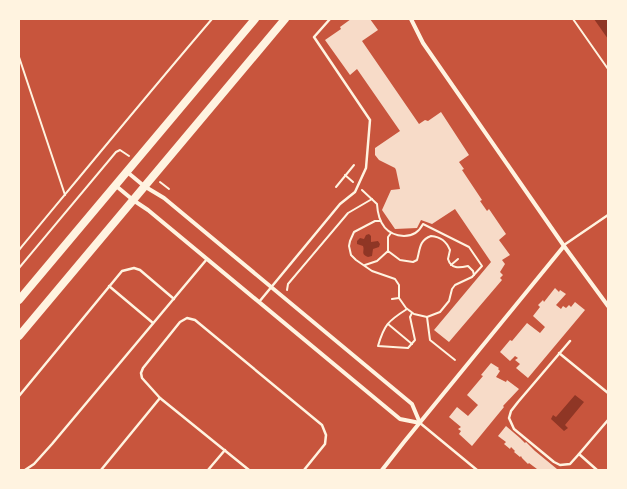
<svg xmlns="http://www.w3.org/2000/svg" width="627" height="489" font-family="'Space Grotesk',sans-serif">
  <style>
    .water { fill: #8f3625 }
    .building { fill: #f7dbc8 }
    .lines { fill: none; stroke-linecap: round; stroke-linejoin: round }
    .path { stroke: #fff3e0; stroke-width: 2 }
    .service { stroke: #fff3e0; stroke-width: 2.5 }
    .minor { stroke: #fff3e0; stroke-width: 4 }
    .secondary { stroke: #fff3e0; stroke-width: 8 }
  </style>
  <rect width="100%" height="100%" fill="#c8553d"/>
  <g class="water">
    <path d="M594,19H608V39Z"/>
    <path d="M369,234L371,236V242L378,241L380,244L379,247L373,249L372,256L368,257C360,254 365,251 363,246L357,244V241L360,238L364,239L366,235Z"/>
    <path d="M575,395L584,402L565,425L568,428L564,431L551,419L553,415L556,417Z"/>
  </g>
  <g class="building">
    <path d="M351,19H370L378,30L362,41L419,124L425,120L428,121L441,112L469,155L459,162L464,169L462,170L482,200L480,201L487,211L489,209L506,234L499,240L510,255L502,260L505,264L500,272L503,275L500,278L502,280L449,342L434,330L491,262L455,209L432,224L421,220L417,228L395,229L382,210L391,190L400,189L396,170L395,168L379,160L375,155V148L400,131L357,69L350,75L325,40L341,29L340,27Z"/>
    <path d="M555,288L559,292L560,290L566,294L556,305L561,309L563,306L566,308L569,305L571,307L575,302L585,310L528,378L516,368L520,364L515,360L518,358L515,356L510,361L500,352L510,340L512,341L527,323L540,333L545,327L533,316L540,307L538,305L543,300L544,302Z"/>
    <path d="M491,363L499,368L498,369L500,371L496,377L506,382L507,380L519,389L503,406L504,407L472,446L459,434L461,431L458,429L461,427L449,417L457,407L468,416L478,405L467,395L483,376L481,375Z"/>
    <path d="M506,426L520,438L525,443L526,442L535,451L557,469L556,470H536L537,469L529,463L528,464L522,458L521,456L520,457L514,452L515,451L511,447L510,449L504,444L506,442L498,436Z"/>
  </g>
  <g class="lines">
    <g class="path">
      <path d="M573,19L608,69"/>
      <path d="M19,57L65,195"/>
      <path d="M345,175L353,182"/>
      <path d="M160,182L169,189"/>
      <path d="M336,187L354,165"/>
      <path d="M362,190L377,204C378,221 384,235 404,236C413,236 419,232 423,224L469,247L482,266L472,277L455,285L452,289L449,301L440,312L427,317L414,314L406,308L399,298V285L395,279L372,271L356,260L351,255L349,246L350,241L354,232L375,221H381"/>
      <path d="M19,250C83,173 147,95 212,19"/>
      <path d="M388,251V237L391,233"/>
      <path d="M365,265L377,261L388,251L400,260L413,262L417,260C420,250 419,240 431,236C441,237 446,241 450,250L448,259C451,269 459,268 468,266L473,271L474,275"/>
      <path d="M451,265L458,259"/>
      <path d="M19,268L116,152L120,150L129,156"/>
      <path d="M287,290L288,284L348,213L372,199"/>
      <path d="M392,299L399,298"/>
      <path d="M407,309C388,321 384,325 378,346L408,348L415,340L410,317L412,313"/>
      <path d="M427,317L430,340L455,360"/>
      <path d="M388,324L412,344"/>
    </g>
    <g class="service">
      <path d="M564,245L608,215"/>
      <path d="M109,286L153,323"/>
      <path d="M259,302L340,204L355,192L366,168L370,120L314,37L330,19"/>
      <path d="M570,341L518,402L511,411L509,418L514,429L554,462L560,465L570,464L579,454L597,470"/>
      <path d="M559,353L608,393"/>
      <path d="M19,396L122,271L134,268L140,270L174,299"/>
      <path d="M420,423L477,470"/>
      <path d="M579,454L608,420"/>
      <path d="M25,470L34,464L52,444L207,259"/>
      <path d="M101,470L160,398"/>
      <path d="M208,470L225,450"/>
      <path d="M249,470L160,398L142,378L141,373L143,368L180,322L187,318L195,320L322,425L326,435L325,444L304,470"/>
    </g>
    <g class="minor">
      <path d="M411,19L423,43L564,246L608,306"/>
      <path d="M126,171L144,186L164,198L412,404L420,423"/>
      <path d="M115,185L133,200L148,210L400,419L420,423"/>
      <path d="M382,470L404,442L564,246"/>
    </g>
    <g class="secondary">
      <path d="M19,300L255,19"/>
      <path d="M19,336L285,19"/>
    </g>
  </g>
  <rect width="627" height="489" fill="none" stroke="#fff3e0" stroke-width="40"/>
</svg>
